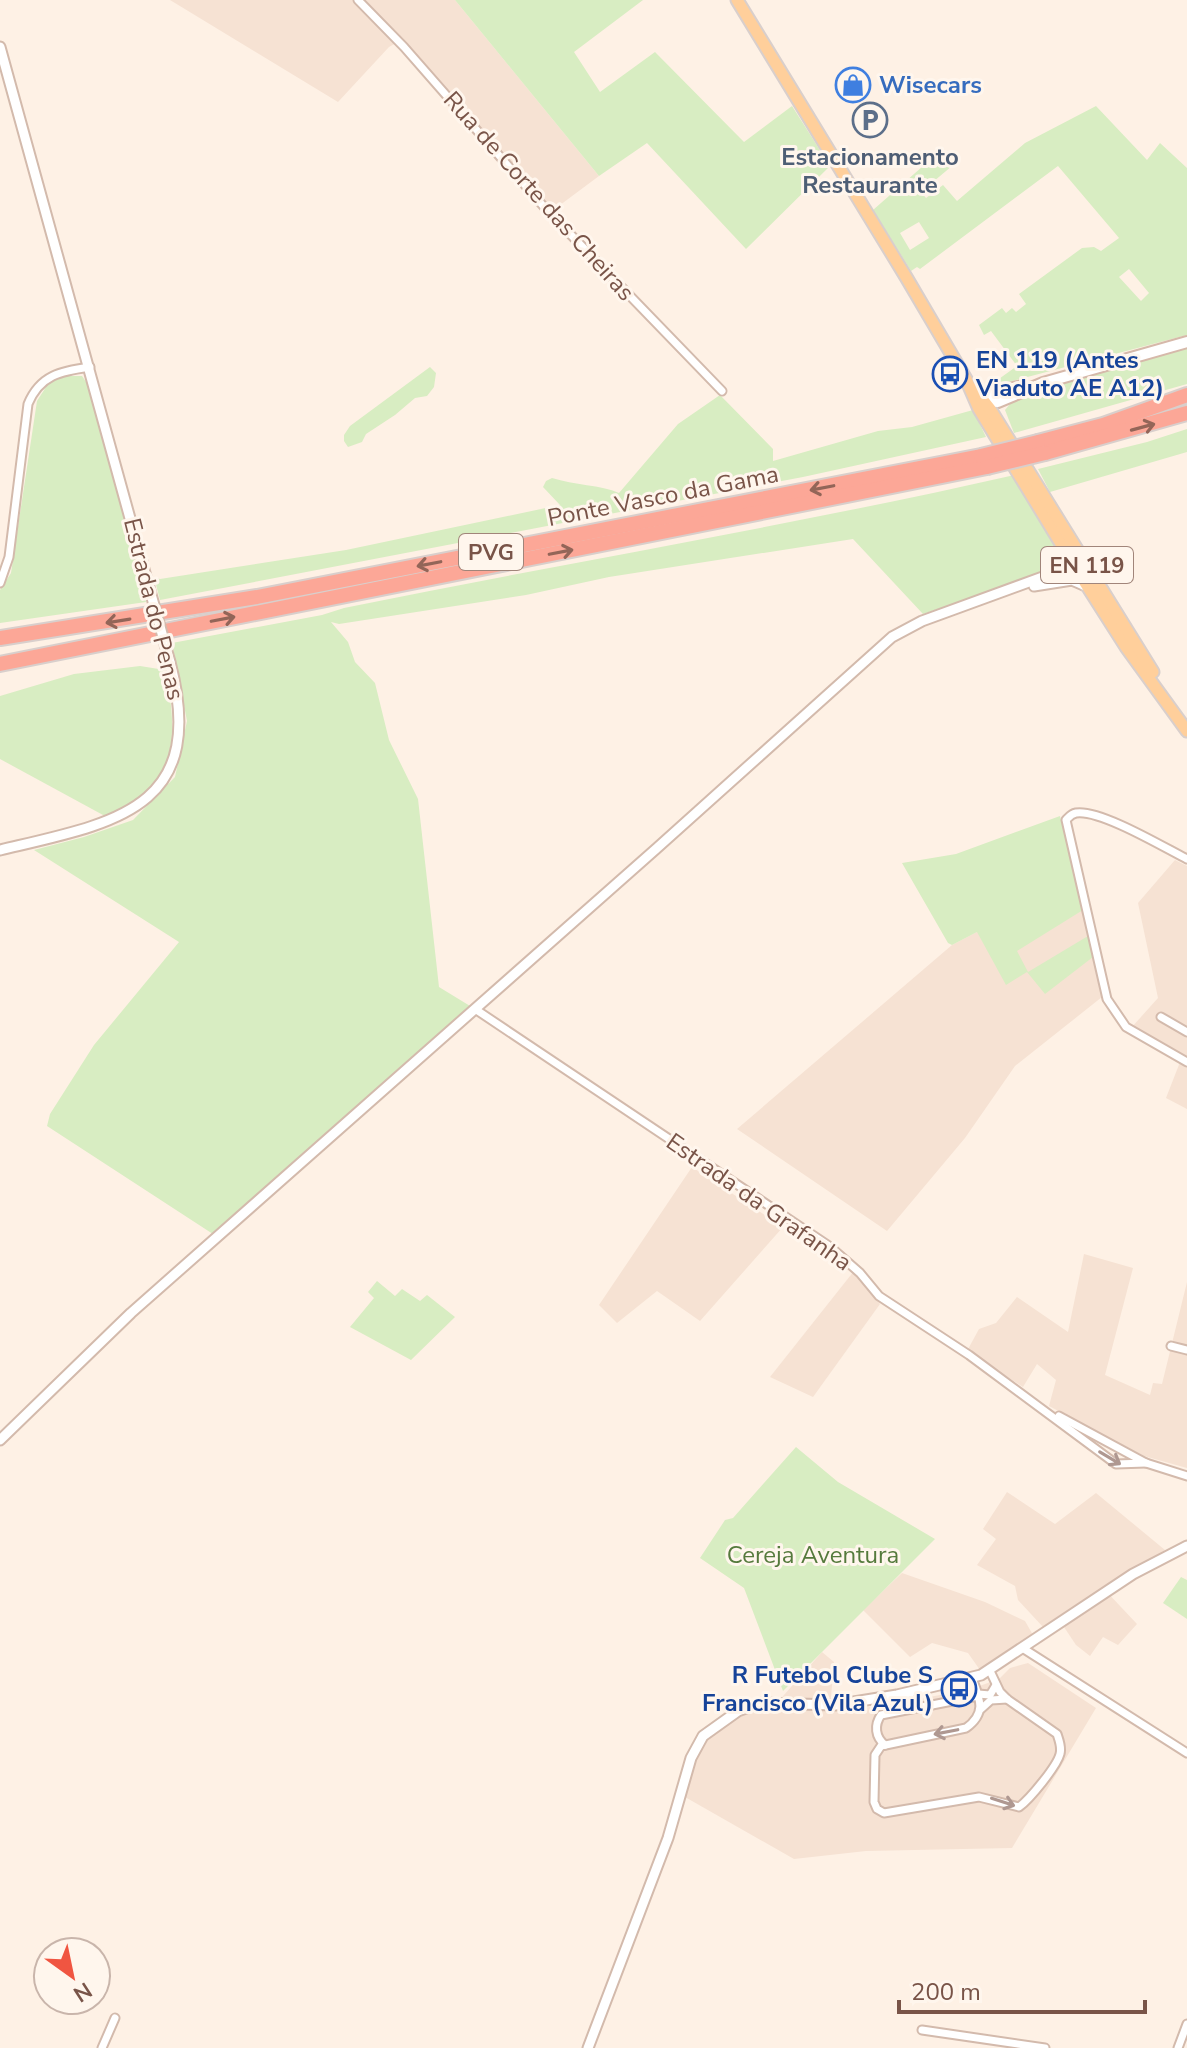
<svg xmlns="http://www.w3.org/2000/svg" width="1187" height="2048" font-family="'Nunito Sans',sans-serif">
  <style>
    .residential { fill: #f6e2d3 }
    .green { fill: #d8edc2; fill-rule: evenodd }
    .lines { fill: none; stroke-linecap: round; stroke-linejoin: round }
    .minor-casing { stroke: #d3baac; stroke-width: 11 }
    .tertiary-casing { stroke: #d3baac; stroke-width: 13 }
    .secondary-casing { stroke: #d6b9aa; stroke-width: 14 }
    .primary-casing { stroke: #d9cfcc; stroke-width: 15 }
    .motorway-casing { stroke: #d9cfcc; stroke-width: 18 }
    .minor { stroke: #fff; stroke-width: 7 }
    .tertiary { stroke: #fff; stroke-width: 9 }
    .secondary { stroke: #fff; stroke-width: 10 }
    .primary { stroke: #ffcf9b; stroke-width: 11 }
    .motorway { stroke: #fca797; stroke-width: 14 }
    .tertiary-bridge-casing { stroke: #d3baac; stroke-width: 13; stroke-linecap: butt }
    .motorway-bridge-casing { stroke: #d9cfcc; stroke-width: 18; stroke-linecap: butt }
    .tertiary-bridge { stroke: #fff; stroke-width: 9 }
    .motorway-bridge { stroke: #fca797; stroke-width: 14 }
    .oneway { stroke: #936558 }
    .oneway2 { stroke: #af9891 }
    .labels { text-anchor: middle; stroke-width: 6; stroke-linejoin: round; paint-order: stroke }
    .shield { fill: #fff6ed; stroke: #a1857a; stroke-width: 2 }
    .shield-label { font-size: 22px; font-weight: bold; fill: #795448 }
    .shop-label { font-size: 24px; font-weight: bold; fill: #366cbe; stroke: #fff6ed; text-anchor: start }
    .service-label { font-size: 24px; font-weight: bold; fill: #4e5e75; stroke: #fff6ed }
    .street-label { font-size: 24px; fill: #795448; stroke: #fff6ed }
    .transit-label { font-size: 24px; font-weight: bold; fill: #164399; stroke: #fff6ed; text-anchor: start }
    .park-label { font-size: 24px; fill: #557a3c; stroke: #fff6ed }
  </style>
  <rect width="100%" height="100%" fill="#fef1e5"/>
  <g class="residential">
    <path d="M170,0H455L599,176L552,211L403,39L389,47L338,102Z"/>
    <path d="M1175,860L1187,866V1109L1166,1098L1182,1057L1132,1027L1158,998L1138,903Z"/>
    <path d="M1076,880L1102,997L1015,1066L965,1138L887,1231L737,1129L952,945Z"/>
    <path d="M692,1167L783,1227L700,1321L657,1291L617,1323L599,1305Z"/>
    <path d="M1084,1254L1133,1268L1105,1375L1150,1395L1153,1383L1162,1384L1187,1282V1468L1144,1456L1049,1406L1056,1380L1037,1364L1023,1387L967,1351L979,1329L996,1323L1017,1297L1068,1332Z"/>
    <path d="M854,1271L880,1304L813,1397L770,1377Z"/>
    <path d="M1007,1492L1055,1524L1096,1493L1165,1550L1104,1589L1137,1624L1118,1645L1103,1637L1090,1656L1076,1645L1058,1618L1043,1627L1018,1600L1015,1586L977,1565L996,1539L983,1529Z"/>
    <path d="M902,1573L985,1602L1025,1621L1033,1635L980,1670L968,1653L932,1643L910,1657L863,1610Z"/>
    <path d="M822,1652L834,1662L831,1697L834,1710L883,1706L971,1689L999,1679L1010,1668L1028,1663L1096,1708L1012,1848L866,1851L794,1859L685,1797L692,1768L703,1744L718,1729L742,1714L776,1704Z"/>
  </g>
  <g class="green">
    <path d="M455,0H643L574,52L600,92L655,52L744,142L792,106L830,166L746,249L647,143L599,176Z"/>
    <path d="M1096,106L1147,160L1160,143L1187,168V335L1001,384L996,381L1017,366L991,331L984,335L979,325L1002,308L1006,313L1012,308L1016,312L1026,304L1019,294L1082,248L1094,247L1101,251L1119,238L1114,232L1058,166L920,269L917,267L911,271L873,210L939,152L952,166L921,192L926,198L943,185L957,201L1025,143ZM919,222L929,238L910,250L900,233ZM1129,269L1149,293L1141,301L1119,277Z"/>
    <path d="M1187,346V384L1014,433L1005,410L1015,398L1025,393Z"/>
    <path d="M430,367L436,373L434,387L427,396L415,398L395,415L366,434L362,442L348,447L344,441V435L350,426Z"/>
    <path d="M62,376H82L93,392L147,580L141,582L146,602L0,623V590L11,573L37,401L48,384Z"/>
    <path d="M720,395L773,449V461L878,431L912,427L973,410L986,437L803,477L160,600L154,577L160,579L346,550L560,505L543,487L546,481L552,478C574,485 601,485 619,493L678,424Z"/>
    <path d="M1187,429V452L1050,492L1038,469L1147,442Z"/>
    <path d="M1019,474L1060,540L1057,562L1046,572L923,614L853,539L609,577L526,595L339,624L331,622L348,642L355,662L375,683L389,740L418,799L439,987L475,1009L216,1236L47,1126L50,1114L94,1045L179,942L34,850L84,837L133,820L175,777L187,721L172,643L322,615L344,608C569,562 795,525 1019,474Z"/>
    <path d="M140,666L165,670C179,737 178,783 111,817L103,815L0,759V696L74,674Z"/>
    <path d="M1060,816L1083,910L1017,951L1028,972L1088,936L1093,957L1045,994L1027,972L1006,985L977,932L952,945L948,943L902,863L956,854Z"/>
    <path d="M377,1281L395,1296L402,1289L420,1301L427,1295L455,1317L411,1360L350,1327L374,1298L368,1292Z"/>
    <path d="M796,1447L838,1482L935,1539L783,1691L744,1588L700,1558L725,1520L733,1518Z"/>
    <path d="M1181,1577L1187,1580V1619L1163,1603Z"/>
  </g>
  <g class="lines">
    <g class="minor-casing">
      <g id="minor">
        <path d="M358,0L404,47L545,208L722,391"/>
        <path d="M0,583L9,557L28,404C40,375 61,371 90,367"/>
        <path d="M1187,859C1165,848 1100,809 1076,813C1071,814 1070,816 1066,820L1107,999L1126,1027L1187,1062"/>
        <path d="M475,1009L829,1246L860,1273L879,1296L969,1355L1116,1464L1146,1463"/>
        <path d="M1161,1017L1187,1032"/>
        <path d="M1171,1346L1187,1350"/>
        <path d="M1059,1416L1146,1463L1187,1476"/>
        <path d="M1024,1649L1187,1753"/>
        <path d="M972,1678C980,1699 987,1713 966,1728L881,1746L875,1755L874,1802L877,1809L884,1813L979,1797L1019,1807C1030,1799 1057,1766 1060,1754C1062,1747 1059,1740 1057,1734L1007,1699L1000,1692L990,1671"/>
        <path d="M978,1694L990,1695L996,1685"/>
        <path d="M981,1709L991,1700L1007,1699"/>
        <path d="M885,1745C875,1737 874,1725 881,1715L978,1696"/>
        <path d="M922,2030L1045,2048"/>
        <path d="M102,2048L115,2018"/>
        <path d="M1178,2048L1187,2024"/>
      </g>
    </g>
    <g class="tertiary-casing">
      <g id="tertiary">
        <path d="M0,47L147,580"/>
        <path d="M1034,586L1072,580L1086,586"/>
        <path d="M0,850C114,823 209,810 170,662"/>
        <path d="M0,1440L131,1313L657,848L892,637L922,621L1048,575L1059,564L1061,544"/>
        <path d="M588,2048L668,1838L691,1758L703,1736L738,1711L760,1703L835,1705L897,1695L981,1675L1133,1574L1187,1546"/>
      </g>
    </g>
    <g class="secondary-casing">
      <g id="secondary">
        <path d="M985,401L998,402L1043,383L1187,342"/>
        <path d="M982,403L995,392L1022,386"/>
      </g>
    </g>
    <g class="primary-casing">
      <g id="primary">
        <path d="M737,0L906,277L966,379L979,409L1077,570L1126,647L1187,731"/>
        <path d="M974,389L990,409L1153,672"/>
      </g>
    </g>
    <g class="motorway-casing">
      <g id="motorway">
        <path d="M1038,442L1103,425L1187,395"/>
        <path d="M1045,453L1187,413"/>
        <path d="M0,638L257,597L981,456"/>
        <path d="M0,664L987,467"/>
      </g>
    </g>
    <use href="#minor" class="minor"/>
    <use href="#tertiary" class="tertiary"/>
    <use href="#secondary" class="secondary"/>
    <use href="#primary" class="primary"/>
    <use href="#motorway" class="motorway"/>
    <g class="tertiary-bridge-casing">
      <path id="tertiary-bridge" d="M147,580L170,662"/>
    </g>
    <g class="motorway-bridge-casing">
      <g id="motorway-bridge">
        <path d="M981,456L1038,442"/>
        <path d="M987,467L1045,453"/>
      </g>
    </g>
    <use href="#tertiary-bridge" class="tertiary-bridge"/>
    <use href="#motorway-bridge" class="motorway-bridge"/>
  </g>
  <defs><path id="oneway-shaft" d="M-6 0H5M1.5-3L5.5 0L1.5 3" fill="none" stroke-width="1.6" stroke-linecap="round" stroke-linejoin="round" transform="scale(2)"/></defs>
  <g class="oneway">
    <use href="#oneway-shaft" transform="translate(1143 427) rotate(-15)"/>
    <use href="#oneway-shaft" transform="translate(822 488) rotate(169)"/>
    <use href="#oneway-shaft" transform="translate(561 552) rotate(-11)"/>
    <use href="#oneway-shaft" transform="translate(429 564) rotate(169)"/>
    <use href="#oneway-shaft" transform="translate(223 619) rotate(-11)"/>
    <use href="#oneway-shaft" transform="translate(118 621) rotate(171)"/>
  </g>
  <g class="oneway2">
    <use href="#oneway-shaft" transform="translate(1110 1458) rotate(31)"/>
    <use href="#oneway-shaft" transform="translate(946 1732) rotate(169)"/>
    <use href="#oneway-shaft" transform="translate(1003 1802) rotate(18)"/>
  </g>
  <defs>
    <g id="shop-ring" transform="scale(1.8)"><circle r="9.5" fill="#fff6ed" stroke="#3f7fe0" stroke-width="1.5"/><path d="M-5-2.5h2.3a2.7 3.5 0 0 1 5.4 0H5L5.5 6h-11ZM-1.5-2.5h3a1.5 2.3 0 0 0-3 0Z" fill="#3f7fe0"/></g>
    <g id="parking-ring" transform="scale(1.8)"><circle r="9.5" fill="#fff6ed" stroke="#5c6f8a" stroke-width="1.5"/><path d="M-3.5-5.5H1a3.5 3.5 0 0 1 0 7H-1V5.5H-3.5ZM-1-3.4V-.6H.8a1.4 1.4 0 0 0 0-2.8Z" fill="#5c6f8a"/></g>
    <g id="bus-ring" transform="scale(1.8)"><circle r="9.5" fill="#fff6ed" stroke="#1a4fb4" stroke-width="1.5"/><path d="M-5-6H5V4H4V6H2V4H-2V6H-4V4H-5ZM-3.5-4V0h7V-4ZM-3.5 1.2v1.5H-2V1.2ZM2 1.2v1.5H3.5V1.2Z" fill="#1a4fb4"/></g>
  </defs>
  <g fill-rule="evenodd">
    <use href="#shop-ring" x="853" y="85"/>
    <use href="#parking-ring" x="870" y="120"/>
    <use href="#bus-ring" x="950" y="374"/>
    <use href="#bus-ring" x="959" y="1689"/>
  </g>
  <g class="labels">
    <g class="shield">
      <rect x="459" y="534" width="64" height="36" rx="6"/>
      <rect x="1041" y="547" width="92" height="36" rx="6"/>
    </g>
    <g class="shield-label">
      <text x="491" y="560">PVG</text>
      <text x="1087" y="573">EN 119</text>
    </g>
    <g class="shop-label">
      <text x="879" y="93">Wisecars</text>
    </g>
    <g class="service-label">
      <text x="870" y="165">Estacionamento<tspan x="870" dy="28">Restaurante</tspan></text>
    </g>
    <g class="street-label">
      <text transform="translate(539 196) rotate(48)" y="8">Rua de Corte das Cheiras</text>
      <text transform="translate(663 496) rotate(-11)" y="8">Ponte Vasco da Gama</text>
      <text transform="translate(154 609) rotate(76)" y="8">Estrada do Penas</text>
      <text transform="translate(759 1202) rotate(35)" y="8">Estrada da Grafanha</text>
    </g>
    <g class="transit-label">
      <text x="976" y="368">EN 119 (Antes<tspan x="976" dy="28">Viaduto AE A12)</tspan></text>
      <text x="933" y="1683" text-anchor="end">R Futebol Clube S<tspan x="933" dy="28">Francisco (Vila Azul)</tspan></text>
    </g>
    <g class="park-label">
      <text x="813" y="1563">Cereja Aventura</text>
    </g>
  </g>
  <g transform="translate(72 1976) rotate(147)"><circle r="38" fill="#fff6ed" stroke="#c9b5ab" stroke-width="2"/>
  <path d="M0-6L14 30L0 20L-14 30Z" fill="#f05541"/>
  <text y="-12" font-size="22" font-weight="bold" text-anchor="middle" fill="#795448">N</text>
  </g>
  <path d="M899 2000v12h246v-12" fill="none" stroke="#795448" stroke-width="4"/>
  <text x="911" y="2000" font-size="24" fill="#795448" stroke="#fff6ed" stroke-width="6" paint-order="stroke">200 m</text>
</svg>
